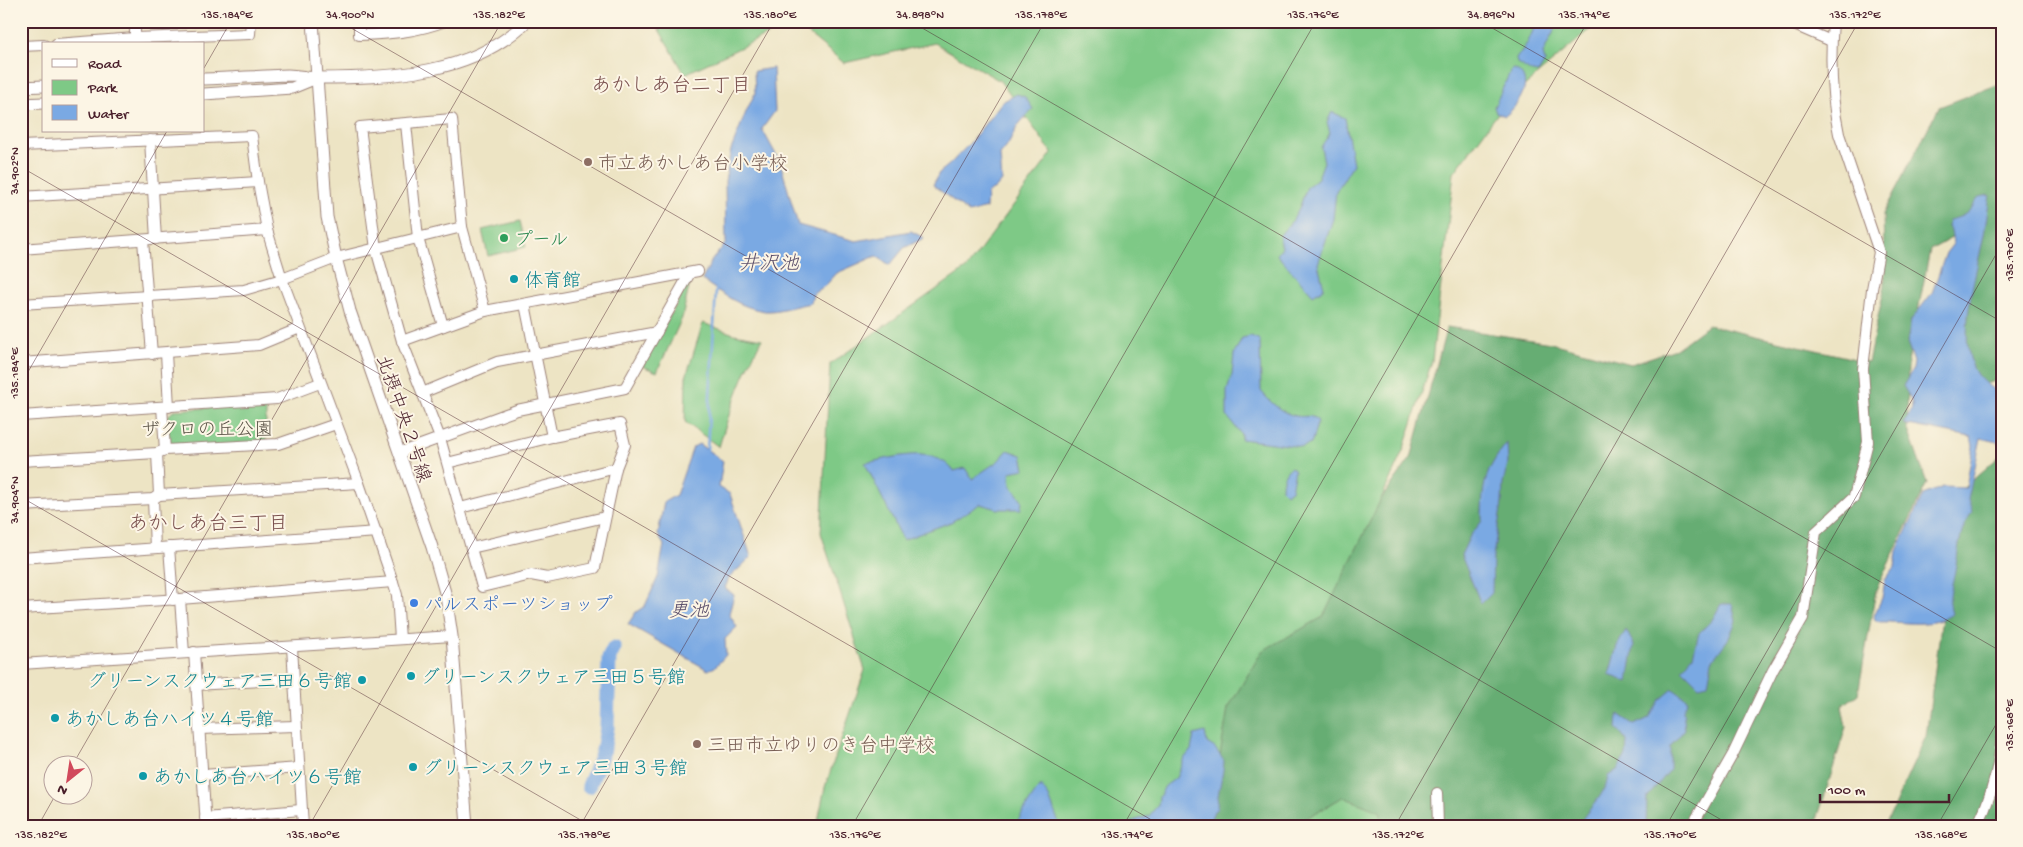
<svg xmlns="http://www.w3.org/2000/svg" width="2023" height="847" font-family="'Gochi Hand','Klee One',sans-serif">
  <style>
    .green { fill: #7ec986; stroke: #647458 }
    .forest { fill: #66ad73; stroke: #58664f }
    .water { fill: #7aa9e3; stroke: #626487 }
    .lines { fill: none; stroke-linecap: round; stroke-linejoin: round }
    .stream { stroke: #7aa9e3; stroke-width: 2.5 }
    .river { stroke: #7aa9e3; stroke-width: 15 }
    .minor-casing { stroke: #9c8278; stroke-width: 12 }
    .tertiary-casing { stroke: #9c8278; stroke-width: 13 }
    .minor { stroke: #fff; stroke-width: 10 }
    .tertiary { stroke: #fff; stroke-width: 11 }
    .ticks { fill: none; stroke: #4a1f2b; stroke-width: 1; stroke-opacity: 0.45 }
    .education-dot { fill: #8d6e63; stroke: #fcf5e5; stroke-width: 2 }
    .leisure-dot { fill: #2e9e5b; stroke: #fcf5e5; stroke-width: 2 }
    .culture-dot { fill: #0f9aa8; stroke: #fcf5e5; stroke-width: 2 }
    .shop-dot { fill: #3f7fe0; stroke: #fcf5e5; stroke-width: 2 }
    .labels { text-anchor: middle; stroke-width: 4; stroke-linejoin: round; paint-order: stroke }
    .education-label { font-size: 19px; fill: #785e54; stroke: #fcf5e5; text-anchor: start }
    .leisure-label { font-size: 19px; fill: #27864d; stroke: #fcf5e5; text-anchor: start }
    .culture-label { font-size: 19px; fill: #0d838f; stroke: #fcf5e5; text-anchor: start }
    .street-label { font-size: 19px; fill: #4a1f2b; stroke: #fcf5e5 }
    .park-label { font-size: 19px; fill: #5a5246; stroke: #fcf5e5 }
    .shop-label { font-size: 19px; fill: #366cbe; stroke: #fcf5e5; text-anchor: start }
    .neighbourhood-label { font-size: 20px; fill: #7a504e; stroke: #fcf5e5 }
    .water-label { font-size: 20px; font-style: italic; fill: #5b4f6b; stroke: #fcf5e5 }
    .neatline { fill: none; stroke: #4a1f2b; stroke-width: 2 }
    .ticks-label { font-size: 12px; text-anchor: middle; fill: #4a1f2b }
  </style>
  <rect width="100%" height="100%" fill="#fcf5e5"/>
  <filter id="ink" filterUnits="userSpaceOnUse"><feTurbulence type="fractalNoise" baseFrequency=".02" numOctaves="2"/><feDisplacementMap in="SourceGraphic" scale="10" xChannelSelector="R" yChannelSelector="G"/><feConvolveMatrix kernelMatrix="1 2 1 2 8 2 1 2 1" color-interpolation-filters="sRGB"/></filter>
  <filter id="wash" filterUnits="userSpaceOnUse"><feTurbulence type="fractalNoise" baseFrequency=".0096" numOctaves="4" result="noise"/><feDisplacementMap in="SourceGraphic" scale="20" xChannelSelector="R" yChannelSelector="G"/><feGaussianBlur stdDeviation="1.12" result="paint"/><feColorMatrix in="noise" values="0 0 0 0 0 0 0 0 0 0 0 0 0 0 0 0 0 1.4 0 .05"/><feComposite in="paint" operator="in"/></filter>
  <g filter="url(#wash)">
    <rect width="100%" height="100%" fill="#ede4c4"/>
    <g class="green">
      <path d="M654,21H1600L1507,101L1454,173L1432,361L1403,451L1381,499L1400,826H817L825,787L865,670L821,533L830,364L967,268L1052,153L1000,81L935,43L844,63L794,22L685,74Z"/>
      <path d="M520,221L526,247L488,256L482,230Z"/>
      <path d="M691,278L682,318L657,372L642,366Z"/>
      <path d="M703,323L734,334L762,339C743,374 730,409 719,447L685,422L686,377Z"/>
      <path d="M266,404V444L175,450L169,445L167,417L174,410Z"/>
    </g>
    <g class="forest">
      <path d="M2002,83V379L1978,386L1952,338L1977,224L1930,250L1908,362L1907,427L1927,483L1876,590L1858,694L1842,706L1846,727L1815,826H1379L1381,812L1343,797L1293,826H1208L1228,708L1262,651L1323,617L1381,499L1411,458L1447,327L1551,343L1631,364L1676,349L1708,325L1868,362L1885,285L1883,214L1939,107Z"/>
      <path d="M2002,454V826H1885L1926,736L1959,492Z"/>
    </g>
    <g class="water">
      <path d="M1537,21H1559L1543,53L1545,62L1538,73L1532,72L1517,63L1516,59L1528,42Z"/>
      <path d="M773,68L775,111L762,129L780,162L798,225L856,241L911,231L924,238L904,248L890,265L876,256L837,273L826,285L813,294L811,303C798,305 777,312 765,311C741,308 721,293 702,280L712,260L726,243L725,181L731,150L746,112L755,93L754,71Z"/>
      <path d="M1515,69C1536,80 1518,106 1505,116L1496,112L1494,107L1511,70Z"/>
      <path d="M1017,94L1025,97L1033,109C1027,116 1019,122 1015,131C1009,143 1009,145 1000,155L1002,181L995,189L987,193L986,208L969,213L933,185L939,173L950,164L970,143L1002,102Z"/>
      <path d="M1332,112L1345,118L1353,164L1336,192L1333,219L1318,264L1324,288L1313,295L1277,255L1282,247L1279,236L1293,220L1300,206L1307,187L1318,178L1324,162L1321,147L1330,133L1327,122Z"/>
      <path d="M1990,195C1988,206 1987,218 1985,229C1978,270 1958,325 1972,365C1976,377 1985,383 1994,390L2002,388V443L1981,438L1968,500L1972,512C1959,533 1960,541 1956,564C1954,582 1946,596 1952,614C1932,629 1903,621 1880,622L1875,620L1874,616L1882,598L1885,580L1895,567L1897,551L1923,495L1943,487L1966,488L1973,446L1971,437L1903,424C1916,406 1914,404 1903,386L1913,369L1914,362L1907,342L1911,320L1932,293L1946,253L1953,244L1951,231L1948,227L1949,220C1967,216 1969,212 1979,197Z"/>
      <path d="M1251,336L1260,340L1261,391C1270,402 1281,413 1296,416C1306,418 1309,413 1318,421L1311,444L1302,447L1241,439V434L1227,416V391L1232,375L1234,354L1242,338Z"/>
      <path d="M1507,443L1508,463L1503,484L1502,503L1493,556L1492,593L1481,604L1461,555L1470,536L1482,521C1482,486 1484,471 1507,443Z"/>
      <path d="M699,444L723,461L719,487L730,494L751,557L729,578L725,588L734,595L729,614L737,627L725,639L726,655L715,667L708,670L628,624L636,612L645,606L658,577L664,545L658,535L664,502L676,495L693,447Z"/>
      <path d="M1008,450L1022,455L1025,469L1010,472L1011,486L1022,500L1021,509H998L980,504L951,522L903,540L865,463C889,459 919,448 942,461C947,463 951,468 954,471L965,468L972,479L998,461Z"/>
      <path d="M1291,467L1295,470L1291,490L1286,493L1282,489C1282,481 1284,472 1291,467Z"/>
      <path d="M1721,604H1732L1736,621L1729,638L1712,661L1708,684L1699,686L1682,669L1693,656L1699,633L1712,620Z"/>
      <path d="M1626,630L1634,645L1628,682L1609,675L1617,646Z"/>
      <path d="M1673,689L1688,700L1683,710L1685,729L1670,747V770L1647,798L1646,823L1644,826H1578C1588,807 1605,798 1608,776L1617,770L1626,755L1627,741L1617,728L1618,714L1634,725L1649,718L1660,700Z"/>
      <path d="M1205,732L1207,743L1215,748L1224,761C1223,778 1217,792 1217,809L1214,811L1208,826H1130L1133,821L1149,816L1158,805L1159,797L1165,786L1176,778L1183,760L1191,750L1194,735Z"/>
      <path d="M1041,786L1049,797L1060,826H1014C1024,813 1030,798 1041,786Z"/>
    </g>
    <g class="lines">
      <path class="stream" d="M707,450L716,290"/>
      <path class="river" d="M589,786L603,751L607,728L609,658L614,648"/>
    </g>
  </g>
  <g filter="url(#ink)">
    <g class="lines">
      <g class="minor-casing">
        <g id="minor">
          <path d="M135,21V38"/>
          <path d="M359,21V35C389,34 417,32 445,21"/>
          <path d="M1785,21L1831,41"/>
          <path d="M56,44L135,38L250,34L251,21"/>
          <path d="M21,46L44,45"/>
          <path d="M406,124L418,238L443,326"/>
          <path d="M150,140L156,239"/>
          <path d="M21,146L252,136L258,182L267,230L282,279L359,483L393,582L397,595L400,639"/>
          <path d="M21,197L258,182"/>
          <path d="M143,240L152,354"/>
          <path d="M21,249L267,230"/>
          <path d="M21,304L244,290L282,279L336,258L462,227"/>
          <path d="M525,304L552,437"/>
          <path d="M402,341L485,311L698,271"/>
          <path d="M166,353L169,407"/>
          <path d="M21,363L259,345L300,328"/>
          <path d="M422,393L497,362L657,332"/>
          <path d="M162,407L165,450"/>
          <path d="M21,416L277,399L320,383"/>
          <path d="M157,453L159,495"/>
          <path d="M399,453L517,410L625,388L690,273"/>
          <path d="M21,461L157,453L165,450L278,444L336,424"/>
          <path d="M447,463L552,437L620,424L625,445L616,468L595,568L547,578L531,575L482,587L440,438L402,341L376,249L360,127L452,119L462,227L485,311"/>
          <path d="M153,499L155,548"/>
          <path d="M21,506L153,499L159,495L359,483"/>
          <path d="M460,508L616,468"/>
          <path d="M169,547L173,600"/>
          <path d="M471,548L605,517"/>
          <path d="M21,558L377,532"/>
          <path d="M180,599L184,653"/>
          <path d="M21,609L180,599L393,582"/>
          <path d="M292,647L303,826"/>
          <path d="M194,652L206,826"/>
          <path d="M21,664L452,636"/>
          <path d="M196,685L293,679"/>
          <path d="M199,729L296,726"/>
          <path d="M202,775L299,768"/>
          <path d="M1437,793L1438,826"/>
          <path d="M205,818L301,810"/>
          <path d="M1692,826L1733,754L1773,670L1803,618L1816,532L1854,497L1868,442L1863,369L1872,289L1879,252L1839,134C1831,97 1830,59 1833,21"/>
          <path d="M1977,826C1992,797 1999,767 2002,735"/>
        </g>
      </g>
      <g class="tertiary-casing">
        <g id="tertiary">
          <path d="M313,21L327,217L336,258L350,311L432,547L446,596L452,636L467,826"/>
          <path d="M204,79C232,78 260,76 288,75C298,75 308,78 318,78C390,78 473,75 527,21"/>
          <path d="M21,87L44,86"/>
          <path d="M204,94L292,88L314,79"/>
          <path d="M21,104L44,103"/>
        </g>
      </g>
      <use href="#minor" class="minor"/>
      <use href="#tertiary" class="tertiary"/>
    </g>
  </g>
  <path class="ticks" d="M339,21L1732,826M910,21L2002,652M1480,21L2002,322M204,68L231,21M21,167L1162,826M21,384L167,131M21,497L591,826M73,764L502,21M38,826L56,794M309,826L774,21M580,826L1045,21M852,826L1316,21M1123,826L1588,21M1395,826L1859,21M1666,826L2002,244M1937,826L2002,714"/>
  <g class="education-dot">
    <circle cx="588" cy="162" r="5"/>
    <circle cx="697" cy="744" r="5"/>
  </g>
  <circle class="leisure-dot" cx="504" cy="238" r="5"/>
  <g class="culture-dot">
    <circle cx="514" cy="279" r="5"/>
    <circle cx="411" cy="676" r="5"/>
    <circle cx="362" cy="680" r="5"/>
    <circle cx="55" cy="718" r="5"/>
    <circle cx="413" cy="767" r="5"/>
    <circle cx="143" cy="776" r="5"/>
  </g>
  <circle class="shop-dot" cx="414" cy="603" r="5"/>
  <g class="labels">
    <g class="education-label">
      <text x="598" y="169">市立あかしあ台小学校</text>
      <text x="707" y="751">三田市立ゆりのき台中学校</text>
    </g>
    <g class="leisure-label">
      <text x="514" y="245">プール</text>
    </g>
    <g class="culture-label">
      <text x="524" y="286">体育館</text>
      <text x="421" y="683">グリーンスクウェア三田５号館</text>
      <text x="352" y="687" text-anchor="end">グリーンスクウェア三田６号館</text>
      <text x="65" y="725">あかしあ台ハイツ４号館</text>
      <text x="423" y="774">グリーンスクウェア三田３号館</text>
      <text x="153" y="783">あかしあ台ハイツ６号館</text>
    </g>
    <g class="street-label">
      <text transform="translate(405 418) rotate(71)" y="7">北摂中央２号線</text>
    </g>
    <g class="park-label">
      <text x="207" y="435">ザクロの丘公園</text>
    </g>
    <g class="shop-label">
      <text x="424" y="610">パルスポーツショップ</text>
    </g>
    <g class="neighbourhood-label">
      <text x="671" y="91">あかしあ台二丁目</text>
      <text x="208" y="529">あかしあ台三丁目</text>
    </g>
    <g class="water-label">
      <text x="769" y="269">井沢池</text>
      <text x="689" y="616">更池</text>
    </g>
  </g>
  <rect width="2023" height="847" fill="none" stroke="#fcf5e5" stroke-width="55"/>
  <rect x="42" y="42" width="162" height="90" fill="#fcf5e5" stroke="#b59f9b"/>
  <rect x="52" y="59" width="25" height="8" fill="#ffffff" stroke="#b59f9b"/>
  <text x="88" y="68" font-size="15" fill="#4a1f2b">Road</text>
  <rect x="52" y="80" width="25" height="15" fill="#7ec986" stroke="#b59f9b"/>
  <text x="88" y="92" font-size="15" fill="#4a1f2b">Park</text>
  <rect x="52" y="105" width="25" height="15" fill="#7aa9e3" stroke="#b59f9b"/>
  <text x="88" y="118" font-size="15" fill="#4a1f2b">Water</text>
  <g transform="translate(68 780) rotate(210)"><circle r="24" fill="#fcf5e5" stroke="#b59f9b"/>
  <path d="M0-4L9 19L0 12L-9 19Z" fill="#d1495b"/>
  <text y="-8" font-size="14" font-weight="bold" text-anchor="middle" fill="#4a1f2b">N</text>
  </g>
  <path d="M1820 794v8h129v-8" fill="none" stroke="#4a1f2b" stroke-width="2.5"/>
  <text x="1828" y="794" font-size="15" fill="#4a1f2b" stroke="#fcf5e5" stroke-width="4" paint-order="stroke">100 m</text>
  <rect x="28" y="28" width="1968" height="792" class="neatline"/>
  <g class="ticks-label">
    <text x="227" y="18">135.184°E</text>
    <text x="350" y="18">34.900°N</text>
    <text x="499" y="18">135.182°E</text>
    <text x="770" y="18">135.180°E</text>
    <text x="920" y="18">34.898°N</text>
    <text x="1041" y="18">135.178°E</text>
    <text x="1313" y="18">135.176°E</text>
    <text x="1491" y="18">34.896°N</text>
    <text x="1584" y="18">135.174°E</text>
    <text x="1855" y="18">135.172°E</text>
    <text transform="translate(14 171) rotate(-90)" y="4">34.902°N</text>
    <text transform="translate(2009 255) rotate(-90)" y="4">135.170°E</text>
    <text transform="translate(14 373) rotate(-90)" y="4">135.184°E</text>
    <text transform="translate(14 500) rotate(-90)" y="4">34.904°N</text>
    <text transform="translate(2009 725) rotate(-90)" y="4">135.168°E</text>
    <text x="41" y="838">135.182°E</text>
    <text x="313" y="838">135.180°E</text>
    <text x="584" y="838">135.178°E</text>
    <text x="855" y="838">135.176°E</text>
    <text x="1127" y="838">135.174°E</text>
    <text x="1398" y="838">135.172°E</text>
    <text x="1670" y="838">135.170°E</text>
    <text x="1941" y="838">135.168°E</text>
  </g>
</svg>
